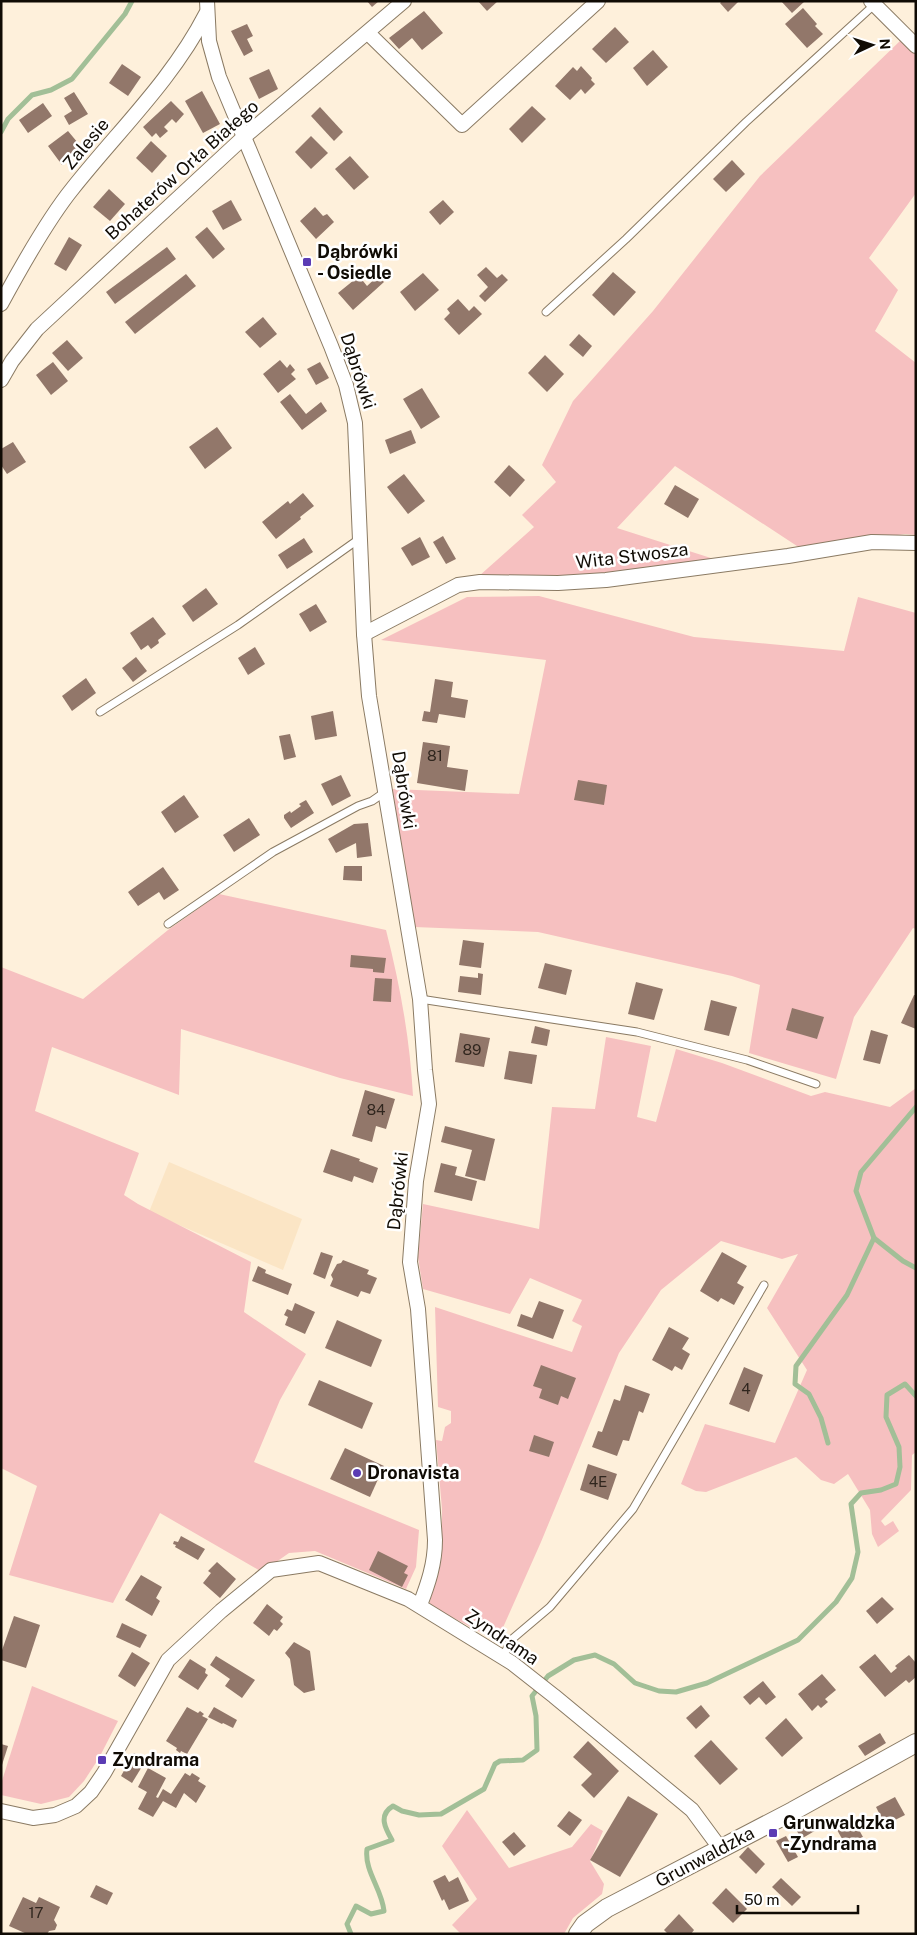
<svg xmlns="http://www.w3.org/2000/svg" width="917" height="1935" font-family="'Public Sans',sans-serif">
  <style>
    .built { fill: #fbe5c5 }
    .green { fill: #f6c0c0 }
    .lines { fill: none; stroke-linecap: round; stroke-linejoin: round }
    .stream { stroke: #a2bf97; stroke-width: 5 }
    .building { fill: #92776a }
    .service-casing { stroke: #8a7a63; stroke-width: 9 }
    .minor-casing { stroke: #8a7a63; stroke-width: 16 }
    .tertiary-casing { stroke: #8a7a63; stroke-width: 20 }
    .service { stroke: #fff; stroke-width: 7 }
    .minor { stroke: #fff; stroke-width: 14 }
    .tertiary { stroke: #fff; stroke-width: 18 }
    .poi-dot { fill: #5b3cb4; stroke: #fff; stroke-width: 2 }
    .labels { text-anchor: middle; stroke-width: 5; stroke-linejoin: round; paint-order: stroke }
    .number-label { font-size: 15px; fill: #30261e }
    .street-label { font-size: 18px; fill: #100b04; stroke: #fff }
    .poi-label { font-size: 18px; font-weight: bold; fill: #100b04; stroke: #fff; text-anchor: start }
  </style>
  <rect width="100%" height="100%" fill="#fef0db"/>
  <path class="built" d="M169,1162L302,1219L283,1270L149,1212Z"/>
  <g class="green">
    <path d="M901,40L916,55V193L869,258L898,290L875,331L916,363V535L905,534L800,548L675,466L617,528L714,559L630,573L545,578L479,576L534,527L522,515L556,482L542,465L573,401L653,311L760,176Z"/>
    <path d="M539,596L694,637L844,651L858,597L916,613V929L913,928L854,1017L836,1079L749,1053L760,985L732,976L538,932L414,927L392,789L519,794L546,660L381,640L467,597Z"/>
    <path d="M219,894L386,930C400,985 410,1039 413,1096L340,1078L181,1029L179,1095L52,1047L35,1111L139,1153L124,1195L138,1204L251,1262L244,1312L306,1354L280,1400L254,1462L419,1530L416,1567L406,1589L315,1551L289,1553L262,1572L160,1513L113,1603L9,1575L37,1486L1,1468V967L83,999L168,930Z"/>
    <path d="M606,1037L651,1046L637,1117L656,1122L676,1049L722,1063L811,1096L825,1092L890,1107L916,1088V1452L912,1455L911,1490L881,1521L885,1526L893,1521L899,1531L878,1547L872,1534L870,1510L848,1474L834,1484L821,1480L796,1457L706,1492L696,1491L681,1484L705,1424L775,1443L807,1370L767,1308L798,1254L782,1259L721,1241L661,1290L619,1353L541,1542L497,1641L429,1605L442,1557V1509L436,1440L442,1441L445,1427L451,1423V1411L438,1407L435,1307L572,1352L582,1326L572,1321L582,1300L530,1278L510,1314L423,1289L418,1257L423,1204L539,1229L552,1107L595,1109Z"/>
    <path d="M32,1686L118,1721L99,1758L84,1781L69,1797L41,1804L1,1795V1784Z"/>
    <path d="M467,1810L509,1868L572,1847L591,1824L603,1831L590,1861L604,1884L602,1894L573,1918L564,1934H461L452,1925L477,1899L442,1846Z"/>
  </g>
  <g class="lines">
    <g class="stream">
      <path d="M1,132L8,119L32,95L51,90L72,79L125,14L132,1"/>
      <path d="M916,1107L861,1172L856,1191L874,1238L903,1261L916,1268"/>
      <path d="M828,1443L821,1418L809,1394L795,1384L796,1366L847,1295L874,1238"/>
      <path d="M351,1934L347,1924L356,1906L371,1914L384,1911C382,1889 364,1871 367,1849L392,1840C385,1828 378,1815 393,1806L402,1811L419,1815L441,1814L484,1789L495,1764L500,1761L523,1760L537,1750L536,1716L532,1696L548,1676L574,1660L595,1655L614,1664L635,1683L659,1691L676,1692L707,1683L798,1640L836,1602L852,1578L858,1552L851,1504L861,1493L881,1490L896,1484L900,1467L899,1447L886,1417L887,1395L905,1384L916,1396"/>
    </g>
  </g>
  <g class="building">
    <path d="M367,1H379L372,7Z"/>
    <path d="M478,1H498L487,11Z"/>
    <path d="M722,1H739L728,12L720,3Z"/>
    <path d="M781,1H805L792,13Z"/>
    <path d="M803,8L817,24L815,26L823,34L807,48L785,24Z"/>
    <path d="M424,11L443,33L422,50L412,38L399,49L389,38Z"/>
    <path d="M247,24L253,36L247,39L253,51L244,56L231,31Z"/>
    <path d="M615,27L629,42L606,63L592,49Z"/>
    <path d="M653,50L668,67L647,86L633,68Z"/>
    <path d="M122,64L141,77L128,96L109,83Z"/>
    <path d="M581,66L592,78L591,80L595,84L585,94L581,89L570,100L555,86L573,67L577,71Z"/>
    <path d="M269,69L278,89L259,99L249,78Z"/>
    <path d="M202,91L220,124L203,133L185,101Z"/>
    <path d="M74,92L88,114L69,125L64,116L72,111L64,98Z"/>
    <path d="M171,101L184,114L176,123L172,119L164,127L168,131L160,138L156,133L152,137L143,127Z"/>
    <path d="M43,103L52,116L28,133L19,120Z"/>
    <path d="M532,106L546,119L522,143L509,129Z"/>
    <path d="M320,107L343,132L334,141L311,116Z"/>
    <path d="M68,131L78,143L74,146L78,152L62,165L48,146Z"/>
    <path d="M311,136L328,153L311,169L295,152Z"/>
    <path d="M151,141L167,156L152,173L136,158Z"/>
    <path d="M350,156L369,177L354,190L335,169Z"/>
    <path d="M732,160L745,174L726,192L713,179Z"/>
    <path d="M109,189L125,204L110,221L93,207Z"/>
    <path d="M231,200L242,220L223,230L212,211Z"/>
    <path d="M443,200L454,212L440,225L429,212Z"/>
    <path d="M315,207L323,216L327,214L334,222L316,239L300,221Z"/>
    <path d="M207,227L225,249L213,259L195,237Z"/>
    <path d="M69,237L82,245L66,271L54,264Z"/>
    <path d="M167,247L176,259L115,304L106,292Z"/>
    <path d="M486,267L497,278L502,274L508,280L485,302L479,296L488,287L477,275Z"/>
    <path d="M613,272L636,292L614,316L592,295Z"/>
    <path d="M423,273L439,290L415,311L400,292Z"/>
    <path d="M186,274L196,286L135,334L125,322Z"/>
    <path d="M359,276L367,286L378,276L384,282L353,310L338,293Z"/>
    <path d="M458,299L469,311L474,306L482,314L459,335L444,319L450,313L447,309Z"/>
    <path d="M263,317L277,334L260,348L245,332Z"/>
    <path d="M579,334L592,346L583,357L569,345Z"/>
    <path d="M67,340L83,358L68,371L52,353Z"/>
    <path d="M545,355L564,374L547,392L528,373Z"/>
    <path d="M280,360L287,368L290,364L295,370L291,374L296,379L278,393L263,374Z"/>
    <path d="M53,362L68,381L51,395L36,375Z"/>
    <path d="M320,362L329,378L316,385L307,369Z"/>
    <path d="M422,388L440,417L421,429L403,399Z"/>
    <path d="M290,394L306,414L321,402L327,411L302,430L280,402Z"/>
    <path d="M217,427L232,448L205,469L189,447Z"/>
    <path d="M411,430L416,443L390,454L385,440Z"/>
    <path d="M13,442L26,462L7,474L1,465V449Z"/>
    <path d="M509,465L525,480L510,497L494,482Z"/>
    <path d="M404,474L425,501L408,514L387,487Z"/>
    <path d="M675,485L699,499L688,518L664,504Z"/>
    <path d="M303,493L314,506L300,517L301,519L276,539L262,522L288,501L290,504Z"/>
    <path d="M443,536L456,559L446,564L433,542Z"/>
    <path d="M420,537L430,557L412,566L401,548Z"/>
    <path d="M304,538L313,552L287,569L278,555Z"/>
    <path d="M206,588L218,604L193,622L182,606Z"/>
    <path d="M316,604L327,622L310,632L299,614Z"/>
    <path d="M153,617L166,634L158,640L159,643L151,649L148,645L141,650L130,633Z"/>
    <path d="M255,647L265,664L248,675L238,658Z"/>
    <path d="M136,657L147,671L133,682L122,668Z"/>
    <path d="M86,678L96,693L72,711L62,696Z"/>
    <path d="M435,679L453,682L451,697L468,700L465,718L439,714L437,723L422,721L424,711L430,712Z"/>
    <path d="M333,711L337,736L315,740L311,716Z"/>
    <path d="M290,734L296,757L284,760L279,736Z"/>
    <path d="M423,742L450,746L447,767L468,770L465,791L417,783Z"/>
    <path d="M341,775L351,796L332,806L321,784Z"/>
    <path d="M578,780L607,785L604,805L574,800Z"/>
    <path d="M184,795L199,817L175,833L161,812Z"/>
    <path d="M306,800L314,813L291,828L284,818V815L290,811L291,813L301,806L299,804Z"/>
    <path d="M249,818L260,835L234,852L223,835Z"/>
    <path d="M368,823L372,856L357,858L356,843L336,853L328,839L354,824Z"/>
    <path d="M344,866H362V881L343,880Z"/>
    <path d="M163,867L179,890L164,900L159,892L138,906L128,892Z"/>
    <path d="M463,940L484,943L481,968L459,965Z"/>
    <path d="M351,955L386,958L384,973L373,972V969L350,967Z"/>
    <path d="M545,963L572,970L566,995L538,988Z"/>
    <path d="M478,973L483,974L481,995L458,992L460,976L478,978Z"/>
    <path d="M375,978L392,979L391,1002L373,1001Z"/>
    <path d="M636,982L663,989L654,1020L628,1014Z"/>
    <path d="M914,995H916V1029L901,1023Z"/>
    <path d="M711,1000L737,1007L729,1036L704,1030Z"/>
    <path d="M792,1008L824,1017L817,1039L786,1030Z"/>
    <path d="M535,1026L550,1030L547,1046L531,1043Z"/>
    <path d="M871,1030L888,1035L880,1064L863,1060Z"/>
    <path d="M460,1033L490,1038L484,1067L455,1062Z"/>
    <path d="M509,1051L537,1055L532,1084L504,1079Z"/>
    <path d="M365,1090L395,1099L386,1129L376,1126L372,1142L352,1136Z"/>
    <path d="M445,1126L495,1139L485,1181L465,1176L472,1150L441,1142Z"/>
    <path d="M331,1149L360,1159L359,1161L378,1168L373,1183L354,1176L352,1182L323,1172Z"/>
    <path d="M441,1163L457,1167L455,1175L477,1181L472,1201L434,1192Z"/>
    <path d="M321,1252L333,1256L325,1279L313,1274Z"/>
    <path d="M722,1252L747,1266L737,1283L744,1287L734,1305L721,1298L718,1302L700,1291Z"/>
    <path d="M343,1260L369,1270L367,1274L377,1278L370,1294L361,1291L358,1297L330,1286L333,1279L331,1275L337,1264L341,1263Z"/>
    <path d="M258,1266L266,1270L265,1273L292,1284L288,1295L252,1281Z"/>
    <path d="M539,1301L564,1310L553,1339L517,1326L521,1314L532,1318Z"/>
    <path d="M295,1303L315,1312L305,1334L285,1325L288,1317L284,1315L287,1309L292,1311Z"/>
    <path d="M337,1320L382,1340L371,1367L325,1348Z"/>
    <path d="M669,1327L689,1338L682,1349L690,1354L682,1370L675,1366L672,1371L652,1360Z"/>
    <path d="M541,1365L576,1378L568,1399L561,1396L558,1405L539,1398L542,1389L533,1386Z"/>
    <path d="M744,1367L763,1375L749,1412L729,1404Z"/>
    <path d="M319,1380L373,1403L362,1429L308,1405Z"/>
    <path d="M625,1385L650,1394L643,1413L639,1411L629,1441L623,1440L617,1456L592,1447L598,1431L602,1432L614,1399L620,1401Z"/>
    <path d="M534,1435L554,1442L549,1457L529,1451Z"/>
    <path d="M345,1448L384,1466L370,1497L330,1479Z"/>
    <path d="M588,1464L617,1474L608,1500L580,1490Z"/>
    <path d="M181,1536L205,1549L198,1560L175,1547L176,1545L173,1544L174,1541L178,1542Z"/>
    <path d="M378,1551L408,1566L404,1573L408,1575L402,1587L369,1570Z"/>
    <path d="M217,1562L236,1579L220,1598L203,1583L211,1573L208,1571Z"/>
    <path d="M141,1575L162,1587L156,1598L160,1601L152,1616L125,1600Z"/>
    <path d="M882,1597L894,1609L877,1624L866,1611Z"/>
    <path d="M267,1604L283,1617L280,1621L283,1624L277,1631L274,1629L269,1636L253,1623Z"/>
    <path d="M14,1616L40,1625L26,1668L1,1660V1653Z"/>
    <path d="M122,1623L147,1635L140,1648L116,1637Z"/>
    <path d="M294,1642L310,1651L315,1690L304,1693L294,1685L290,1659L285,1653Z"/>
    <path d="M132,1652L150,1663L135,1687L118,1676Z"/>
    <path d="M875,1654L891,1673L897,1668L895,1666L909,1655L916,1663V1677L909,1683L906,1680L885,1697L859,1667Z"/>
    <path d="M216,1656L255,1680L242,1698L225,1686L230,1679L210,1665Z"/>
    <path d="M190,1659L206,1669L205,1673L208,1675L198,1690L178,1677Z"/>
    <path d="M822,1674L836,1690L825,1699L828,1702L821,1708L818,1705L812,1711L798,1694Z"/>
    <path d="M763,1681L776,1697L766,1705L759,1697L750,1705L743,1697Z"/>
    <path d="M701,1705L710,1716L696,1729L686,1718Z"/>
    <path d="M187,1707L198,1713L200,1711L204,1714L202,1716L208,1719L187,1754L181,1751L180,1753L176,1750L177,1748L166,1741Z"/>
    <path d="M214,1707L237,1720L233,1728L223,1723L222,1724L208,1717Z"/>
    <path d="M786,1718L803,1738L782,1757L765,1738Z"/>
    <path d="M880,1733L886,1743L865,1756L858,1746Z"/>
    <path d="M711,1740L738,1769L720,1785L694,1756Z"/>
    <path d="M588,1741L619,1771L594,1798L581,1785L592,1774L573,1757Z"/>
    <path d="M1,1744L8,1746L2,1765H1Z"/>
    <path d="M134,1753L146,1760L132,1783L121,1776Z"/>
    <path d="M148,1768L166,1778L156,1797L158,1798L163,1789L171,1794L185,1773L190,1776L192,1773L200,1778L198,1781L206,1786L196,1803L184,1793L176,1808L163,1801L153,1817L138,1809L147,1792L138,1787Z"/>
    <path d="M628,1796L658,1814L620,1877L590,1860Z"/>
    <path d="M895,1797L905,1815L885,1825L876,1807Z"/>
    <path d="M569,1811L582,1820L570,1836L557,1826Z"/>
    <path d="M853,1819L863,1837L846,1846L836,1828Z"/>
    <path d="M813,1820L818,1829L801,1839L796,1829Z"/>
    <path d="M514,1832L526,1846L514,1856L502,1842Z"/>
    <path d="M786,1836L798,1857L788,1862L776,1841Z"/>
    <path d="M748,1847L765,1864L756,1874L739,1857Z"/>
    <path d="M445,1875L449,1882L458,1877L469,1901L449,1910L444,1899L442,1901L433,1881Z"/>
    <path d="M781,1878L801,1897L792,1906L772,1887Z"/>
    <path d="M96,1885L113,1893L107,1905L90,1897Z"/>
    <path d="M726,1888L747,1909L733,1923L712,1903Z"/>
    <path d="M23,1897L36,1903L39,1897L60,1907L54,1920L57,1925L55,1930L49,1931L47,1934H27L9,1926Z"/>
    <path d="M679,1914L694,1930L691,1934H668L664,1930Z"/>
  </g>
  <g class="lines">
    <g class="service-casing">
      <g id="service">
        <path d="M546,312L626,239L746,122L874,5"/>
        <path d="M100,712L238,625L359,539"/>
        <path d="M168,924L273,852L358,806L372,801L385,792"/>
        <path d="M420,999L637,1032L747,1060L816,1084"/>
        <path d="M503,1657L511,1640L550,1607L633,1509L764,1285"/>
      </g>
    </g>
    <g class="minor-casing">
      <g id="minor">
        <path d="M207,1L209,41L219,77L331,346L346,385L355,423L364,634L369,696L420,999L425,1070L429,1104L416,1181L410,1262L418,1309L435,1540C435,1564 428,1584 420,1605"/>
        <path d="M871,1L916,46"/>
        <path d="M368,33L462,125L598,1"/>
        <path d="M1,304C21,267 47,220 73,188C119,130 172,80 206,14"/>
        <path d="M1,380L12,361L37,329L244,137L404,1"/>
        <path d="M364,634L458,585L480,582L558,583L606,580L788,556L872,542L916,543"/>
        <path d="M1,1811L33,1818L55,1815L76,1806L91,1792L104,1773L168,1660L221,1611L271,1570L319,1563L408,1599L512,1663L554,1696L692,1810L720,1848"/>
      </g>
    </g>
    <g class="tertiary-casing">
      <path id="tertiary" d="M578,1934L585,1924L607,1908L793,1811L916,1743"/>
    </g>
    <use href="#service" class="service"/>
    <use href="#minor" class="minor"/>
    <use href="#tertiary" class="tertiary"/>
  </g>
  <g class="poi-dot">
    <rect x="302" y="257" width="10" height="10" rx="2.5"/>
    <circle cx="357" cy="1473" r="5"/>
    <rect x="97" y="1755" width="10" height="10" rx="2.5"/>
    <rect x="768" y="1828" width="10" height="10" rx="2.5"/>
  </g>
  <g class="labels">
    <g class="number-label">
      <text x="435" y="761">81</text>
      <text x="472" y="1055">89</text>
      <text x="376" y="1115">84</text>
      <text x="746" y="1394">4</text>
      <text x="598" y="1487">4E</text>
      <text x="36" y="1918">17</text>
    </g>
    <g class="street-label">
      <text transform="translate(86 144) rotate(-50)" y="6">Zalesie</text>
      <text transform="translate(182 170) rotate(-42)" y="6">Bohaterów Orła Białego</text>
      <text transform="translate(358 371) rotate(72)" y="6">Dąbrówki</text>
      <text transform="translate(632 556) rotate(-7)" y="6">Wita Stwosza</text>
      <text transform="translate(404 790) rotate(81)" y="6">Dąbrówki</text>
      <text transform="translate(398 1191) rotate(-84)" y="6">Dąbrówki</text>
      <text transform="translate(502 1637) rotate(34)" y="6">Zyndrama</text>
      <text transform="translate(705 1857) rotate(-28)" y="6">Grunwaldzka</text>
    </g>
    <g class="poi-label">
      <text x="317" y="258">Dąbrówki<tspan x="317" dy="21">- Osiedle</tspan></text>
      <text x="367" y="1479">Dronavista</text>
      <text x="112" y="1766">Zyndrama</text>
      <text x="783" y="1829">Grunwaldzka<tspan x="783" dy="21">-Zyndrama</tspan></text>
    </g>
  </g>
  <rect width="917" height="1935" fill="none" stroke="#100b04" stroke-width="5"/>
  <g transform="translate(872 45) rotate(86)" stroke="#ffffff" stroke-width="4" paint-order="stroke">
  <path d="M0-4L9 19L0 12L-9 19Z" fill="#100b04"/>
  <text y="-8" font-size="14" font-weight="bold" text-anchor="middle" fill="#100b04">N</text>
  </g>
  <path d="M737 1905v8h121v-8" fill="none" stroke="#100b04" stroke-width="2.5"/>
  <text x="744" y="1905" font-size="15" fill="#100b04" stroke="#ffffff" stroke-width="4" paint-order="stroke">50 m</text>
</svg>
